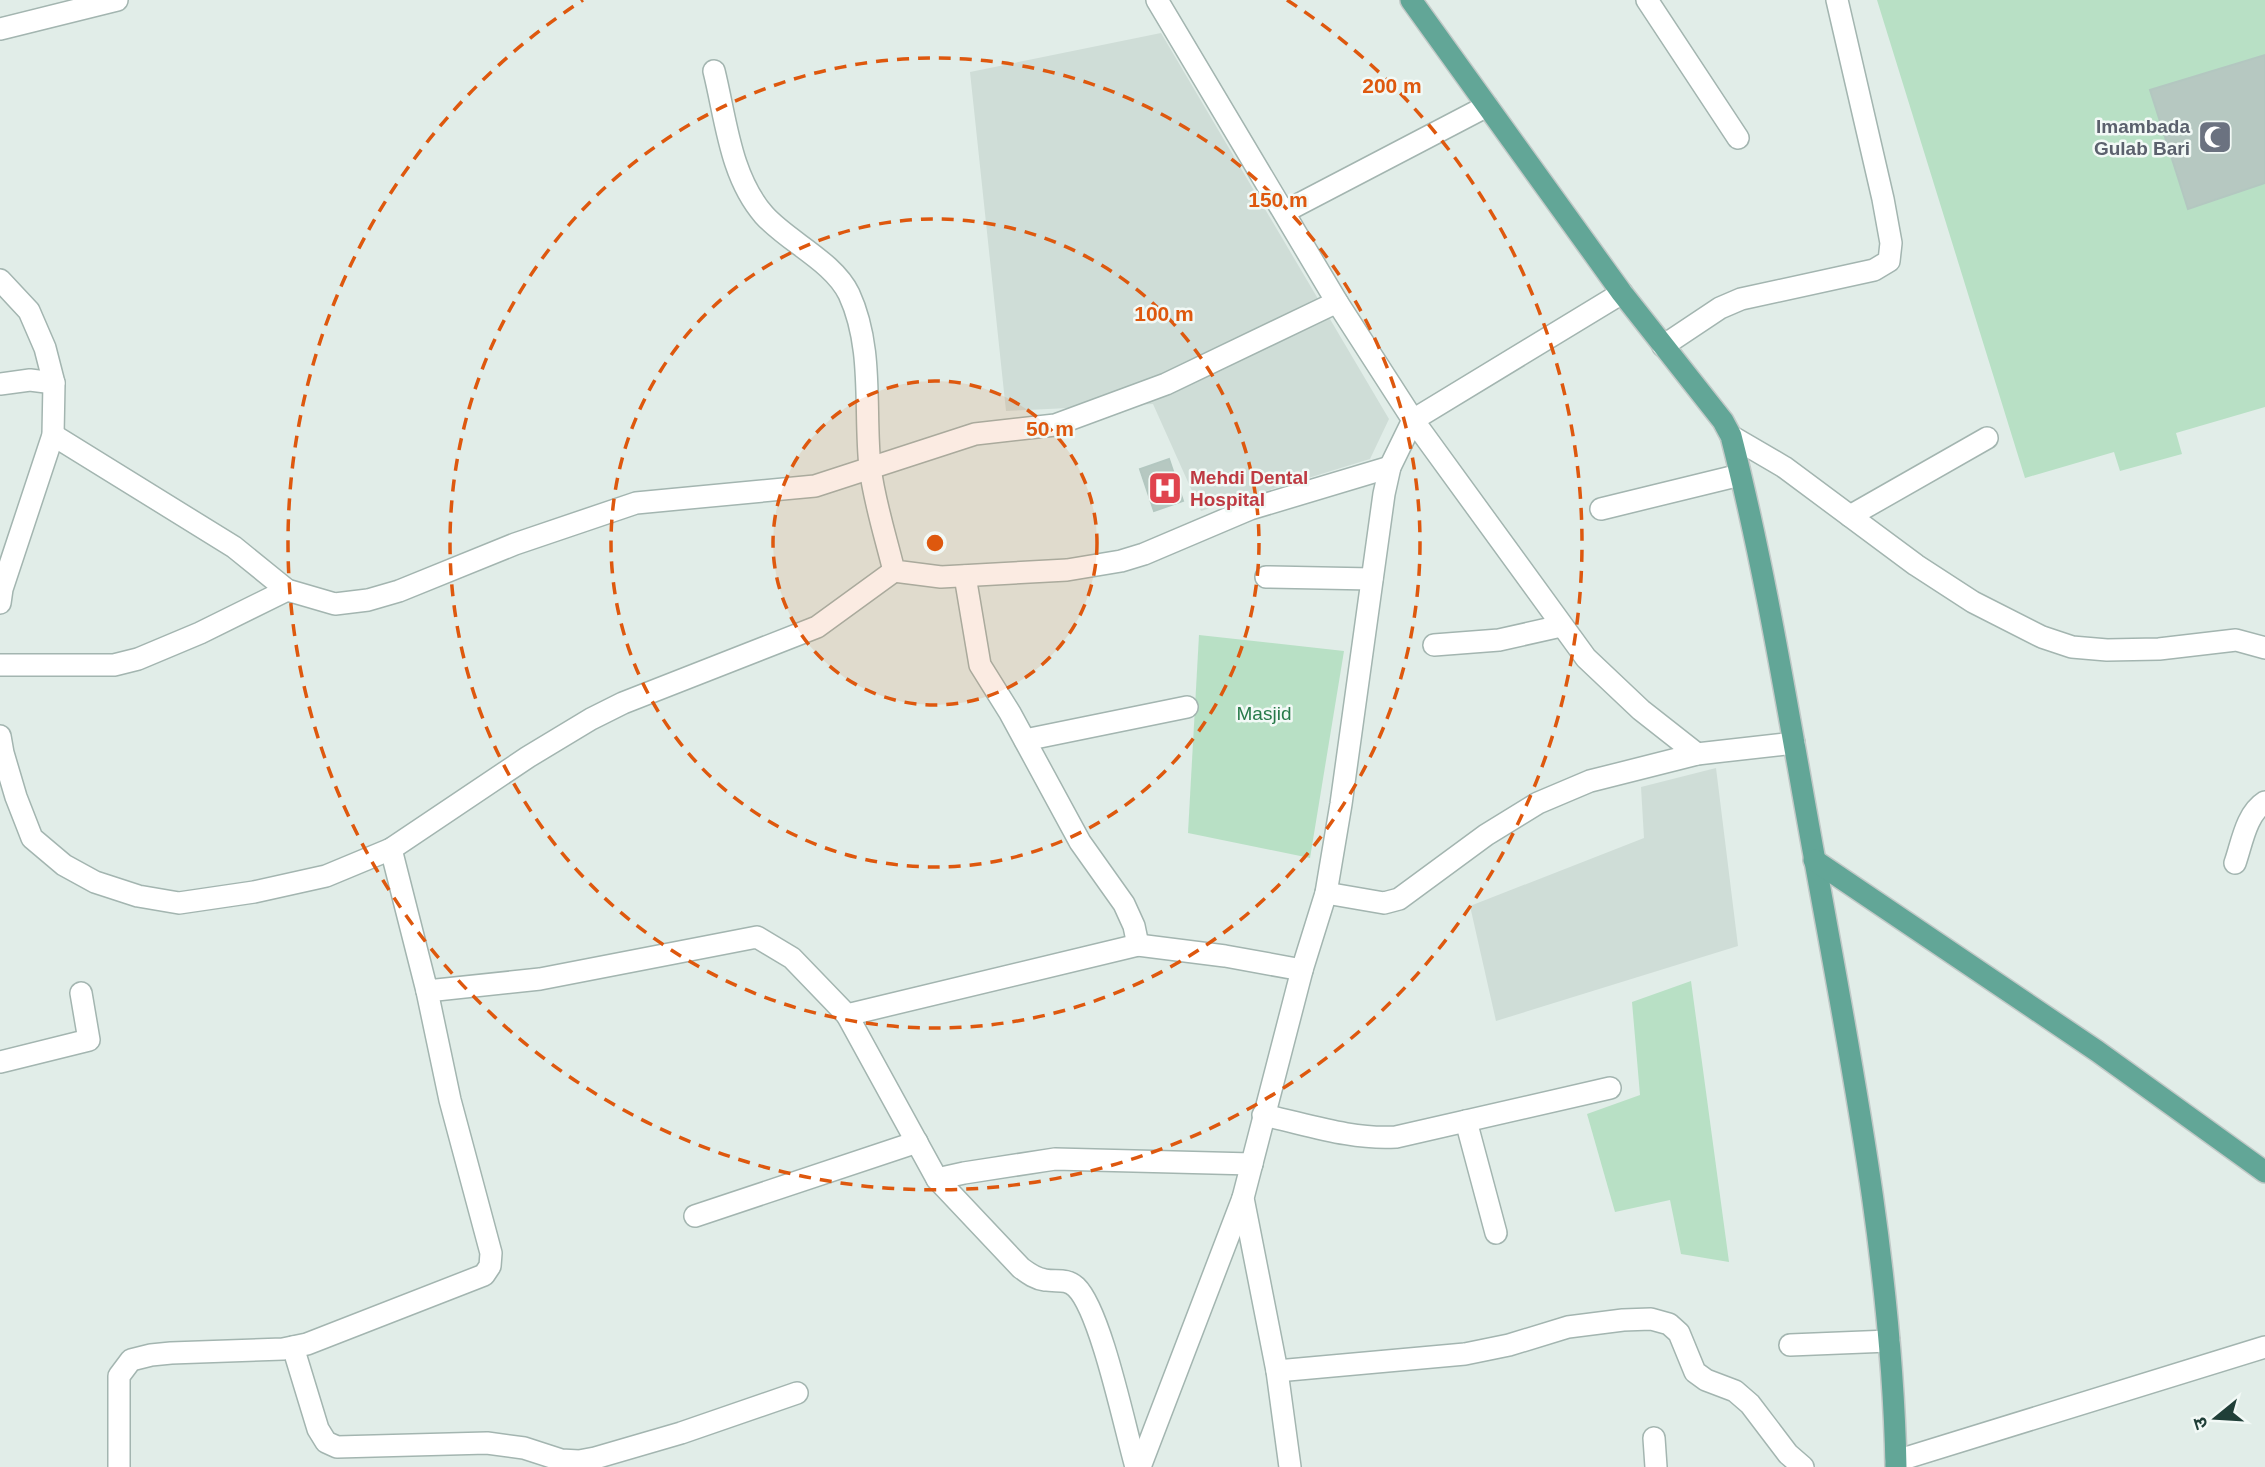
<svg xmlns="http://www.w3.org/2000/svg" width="2265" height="1467" font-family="Helvetica,'Noto Sans Devanagari',sans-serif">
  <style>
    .built { fill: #cfddd7 }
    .green { fill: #b8e0c5 }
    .building { fill: #b6c8c1; stroke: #b3c7c0; stroke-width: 2 }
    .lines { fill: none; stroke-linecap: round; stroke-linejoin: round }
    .minor-casing { stroke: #a3b5b0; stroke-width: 24 }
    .primary-casing { stroke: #c1c9c7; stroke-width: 24 }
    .minor { stroke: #fff; stroke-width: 21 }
    .primary { stroke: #62a697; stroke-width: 21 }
    .ring { fill: none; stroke: #de580e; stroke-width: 3.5; stroke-dasharray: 12 9 }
    .labels { text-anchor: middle; stroke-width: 5; stroke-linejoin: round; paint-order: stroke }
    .worship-label { font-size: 19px; font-weight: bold; fill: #5b616d; stroke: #f2f9f6; text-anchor: end }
    .health-label { font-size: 19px; font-weight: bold; fill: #be3a42; stroke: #f2f9f6; text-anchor: start }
    .park-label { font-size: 19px; fill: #277a4a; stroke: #f2f9f6 }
    .centre { fill: #de580e; stroke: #f2f9f6; stroke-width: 3.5 }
    .ring-label { font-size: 21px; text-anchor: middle; font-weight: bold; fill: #de580e; stroke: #f2f9f6; stroke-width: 5; stroke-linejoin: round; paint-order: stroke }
  </style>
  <rect width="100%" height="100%" fill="#e1ede8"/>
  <g class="built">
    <path d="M1161,33L1389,419L1370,459L1201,511L1153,404L1006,411L970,72Z"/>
    <path d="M1716,768L1738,946L1496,1021L1470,906L1644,838L1641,787Z"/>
  </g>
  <g class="green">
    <path d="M1877,0H2265V407L2176,433L2182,454L2120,471L2114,452L2025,478Z"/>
    <path d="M1199,635L1344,651L1310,858L1188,833Z"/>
    <path d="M1691,981L1729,1262L1681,1254L1670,1200L1615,1212L1587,1114L1640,1095L1632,1002Z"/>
  </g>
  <g class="building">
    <path d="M2265,55V183L2188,209L2150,90Z"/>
    <path d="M1169,459L1183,501L1154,511L1140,469Z"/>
  </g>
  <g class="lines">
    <g class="minor-casing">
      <g id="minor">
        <path d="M1157,0L1337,302L1413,420L1390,467L1384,494L1341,804L1326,893L1302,970L1243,1198L1277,1371L1290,1467"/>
        <path d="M1647,0L1738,138"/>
        <path d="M0,29L117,0"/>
        <path d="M714,71C726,119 730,176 764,215C788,242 833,261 849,294C874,348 864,410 870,467C874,501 886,538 894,571L941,577L1067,570L1121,561L1144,554L1250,509L1390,467"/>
        <path d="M1284,212L1487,106"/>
        <path d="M0,280L29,311L45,348L54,383L53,435L2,589L0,603"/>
        <path d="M1622,293L1413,420L1586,658L1641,710L1697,754"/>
        <path d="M1663,346L1720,308L1741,299L1874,270L1889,261L1891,243L1883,199L1837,0"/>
        <path d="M0,384L30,380L54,383"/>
        <path d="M53,435L234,547L287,590L335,604L368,600L399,591L515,544L636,503L815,486L975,434L1055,425L1166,384L1337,302"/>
        <path d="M1731,436L1784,467L1916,565L1973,602L2042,637L2072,647L2107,650L2159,649L2236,640L2265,648"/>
        <path d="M1601,509L1740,475"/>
        <path d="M1850,516L1987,438"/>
        <path d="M1266,577L1372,579"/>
        <path d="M1434,645L1499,640L1561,626"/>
        <path d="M0,665H114L138,659L200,633L287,590"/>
        <path d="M0,736L3,753L16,797L32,838L64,865L95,882L138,896L179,903L254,892L326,876L391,849L528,757L591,719L623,703L817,627L894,571"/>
        <path d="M1025,740L1187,707"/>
        <path d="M391,849L427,991L540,979L757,937L792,958L847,1015L1138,945L1134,926L1124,904L1080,842L1010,713L980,665L965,576"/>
        <path d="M2235,863C2242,843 2246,814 2265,802"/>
        <path d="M1326,893L1384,903L1399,899L1486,835L1538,803L1590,781L1697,754L1794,743"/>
        <path d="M1138,945L1225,956L1302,970"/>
        <path d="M847,1015L937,1179L1021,1268C1029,1274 1036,1279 1045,1280C1057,1282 1066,1278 1076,1287C1101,1311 1125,1429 1136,1467"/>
        <path d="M0,1062L89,1040L81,993"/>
        <path d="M1263,1115C1306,1124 1352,1140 1396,1137L1610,1088"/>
        <path d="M1466,1121L1496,1233"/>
        <path d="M937,1179L964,1173L1055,1159L1252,1164"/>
        <path d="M695,1216L917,1142"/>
        <path d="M1790,1345L1889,1341"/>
        <path d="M293,1347L318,1429L326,1442L337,1447L487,1443L524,1448L561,1460L579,1461L595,1458L681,1433L797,1393"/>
        <path d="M1277,1371L1465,1354L1509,1345L1568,1327L1623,1320L1651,1319L1669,1324L1679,1333L1695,1372L1706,1380L1735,1391L1750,1404L1788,1454L1803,1467"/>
        <path d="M1654,1438L1656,1467"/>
        <path d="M1896,1461L2265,1347"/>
        <path d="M119,1467V1376L131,1360L151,1355L171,1353L283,1349L307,1344L484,1275L490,1266L491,1253L450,1100L427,991"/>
        <path d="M1140,1467L1243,1198"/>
      </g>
    </g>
    <g class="primary-casing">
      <g id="primary">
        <path d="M1411,0L1622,293L1723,421L1731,436C1767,576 1789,719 1815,861C1851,1061 1892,1263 1896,1467"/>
        <path d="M1814,860L2097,1051L2265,1172"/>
      </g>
    </g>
    <use href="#minor" class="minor"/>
    <use href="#primary" class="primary"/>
  </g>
  <circle cx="935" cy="543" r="162" fill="#de580e" fill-opacity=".12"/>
  <g class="ring">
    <circle cx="935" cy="543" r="162"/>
    <circle cx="935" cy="543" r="324"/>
    <circle cx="935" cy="543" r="485"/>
    <path d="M1287 0A647 647 0 1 1 583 0"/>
  </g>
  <defs>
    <g id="mosque-square" transform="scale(1.75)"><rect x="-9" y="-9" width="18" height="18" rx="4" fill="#6b7280" stroke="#f2f9f6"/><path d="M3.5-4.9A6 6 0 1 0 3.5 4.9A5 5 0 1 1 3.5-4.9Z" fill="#fff"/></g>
    <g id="hospital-square" transform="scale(1.75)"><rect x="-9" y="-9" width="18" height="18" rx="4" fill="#e0444e" stroke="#f2f9f6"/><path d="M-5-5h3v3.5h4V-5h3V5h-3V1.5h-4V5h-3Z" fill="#fff"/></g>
  </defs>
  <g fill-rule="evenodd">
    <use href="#mosque-square" x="2215" y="137"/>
    <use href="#hospital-square" x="1165" y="488"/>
  </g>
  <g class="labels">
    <g class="worship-label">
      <text x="2190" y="133">Imambada<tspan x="2190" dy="22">Gulab Bari</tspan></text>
    </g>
    <g class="health-label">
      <text x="1190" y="484">Mehdi Dental<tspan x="1190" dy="22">Hospital</tspan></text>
    </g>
    <g class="park-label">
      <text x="1264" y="720">Masjid</text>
    </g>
  </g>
  <circle cx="935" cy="543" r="10" class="centre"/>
  <g class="ring-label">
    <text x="1392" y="93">200 m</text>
    <text x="1278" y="207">150 m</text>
    <text x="1164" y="321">100 m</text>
    <text x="1050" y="436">50 m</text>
  </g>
  <g transform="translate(2216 1418) rotate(252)" stroke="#f2f9f6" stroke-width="5" paint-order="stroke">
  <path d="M0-5L12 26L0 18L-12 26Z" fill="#203f38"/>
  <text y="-10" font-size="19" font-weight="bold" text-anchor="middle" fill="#203f38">उ</text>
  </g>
</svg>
